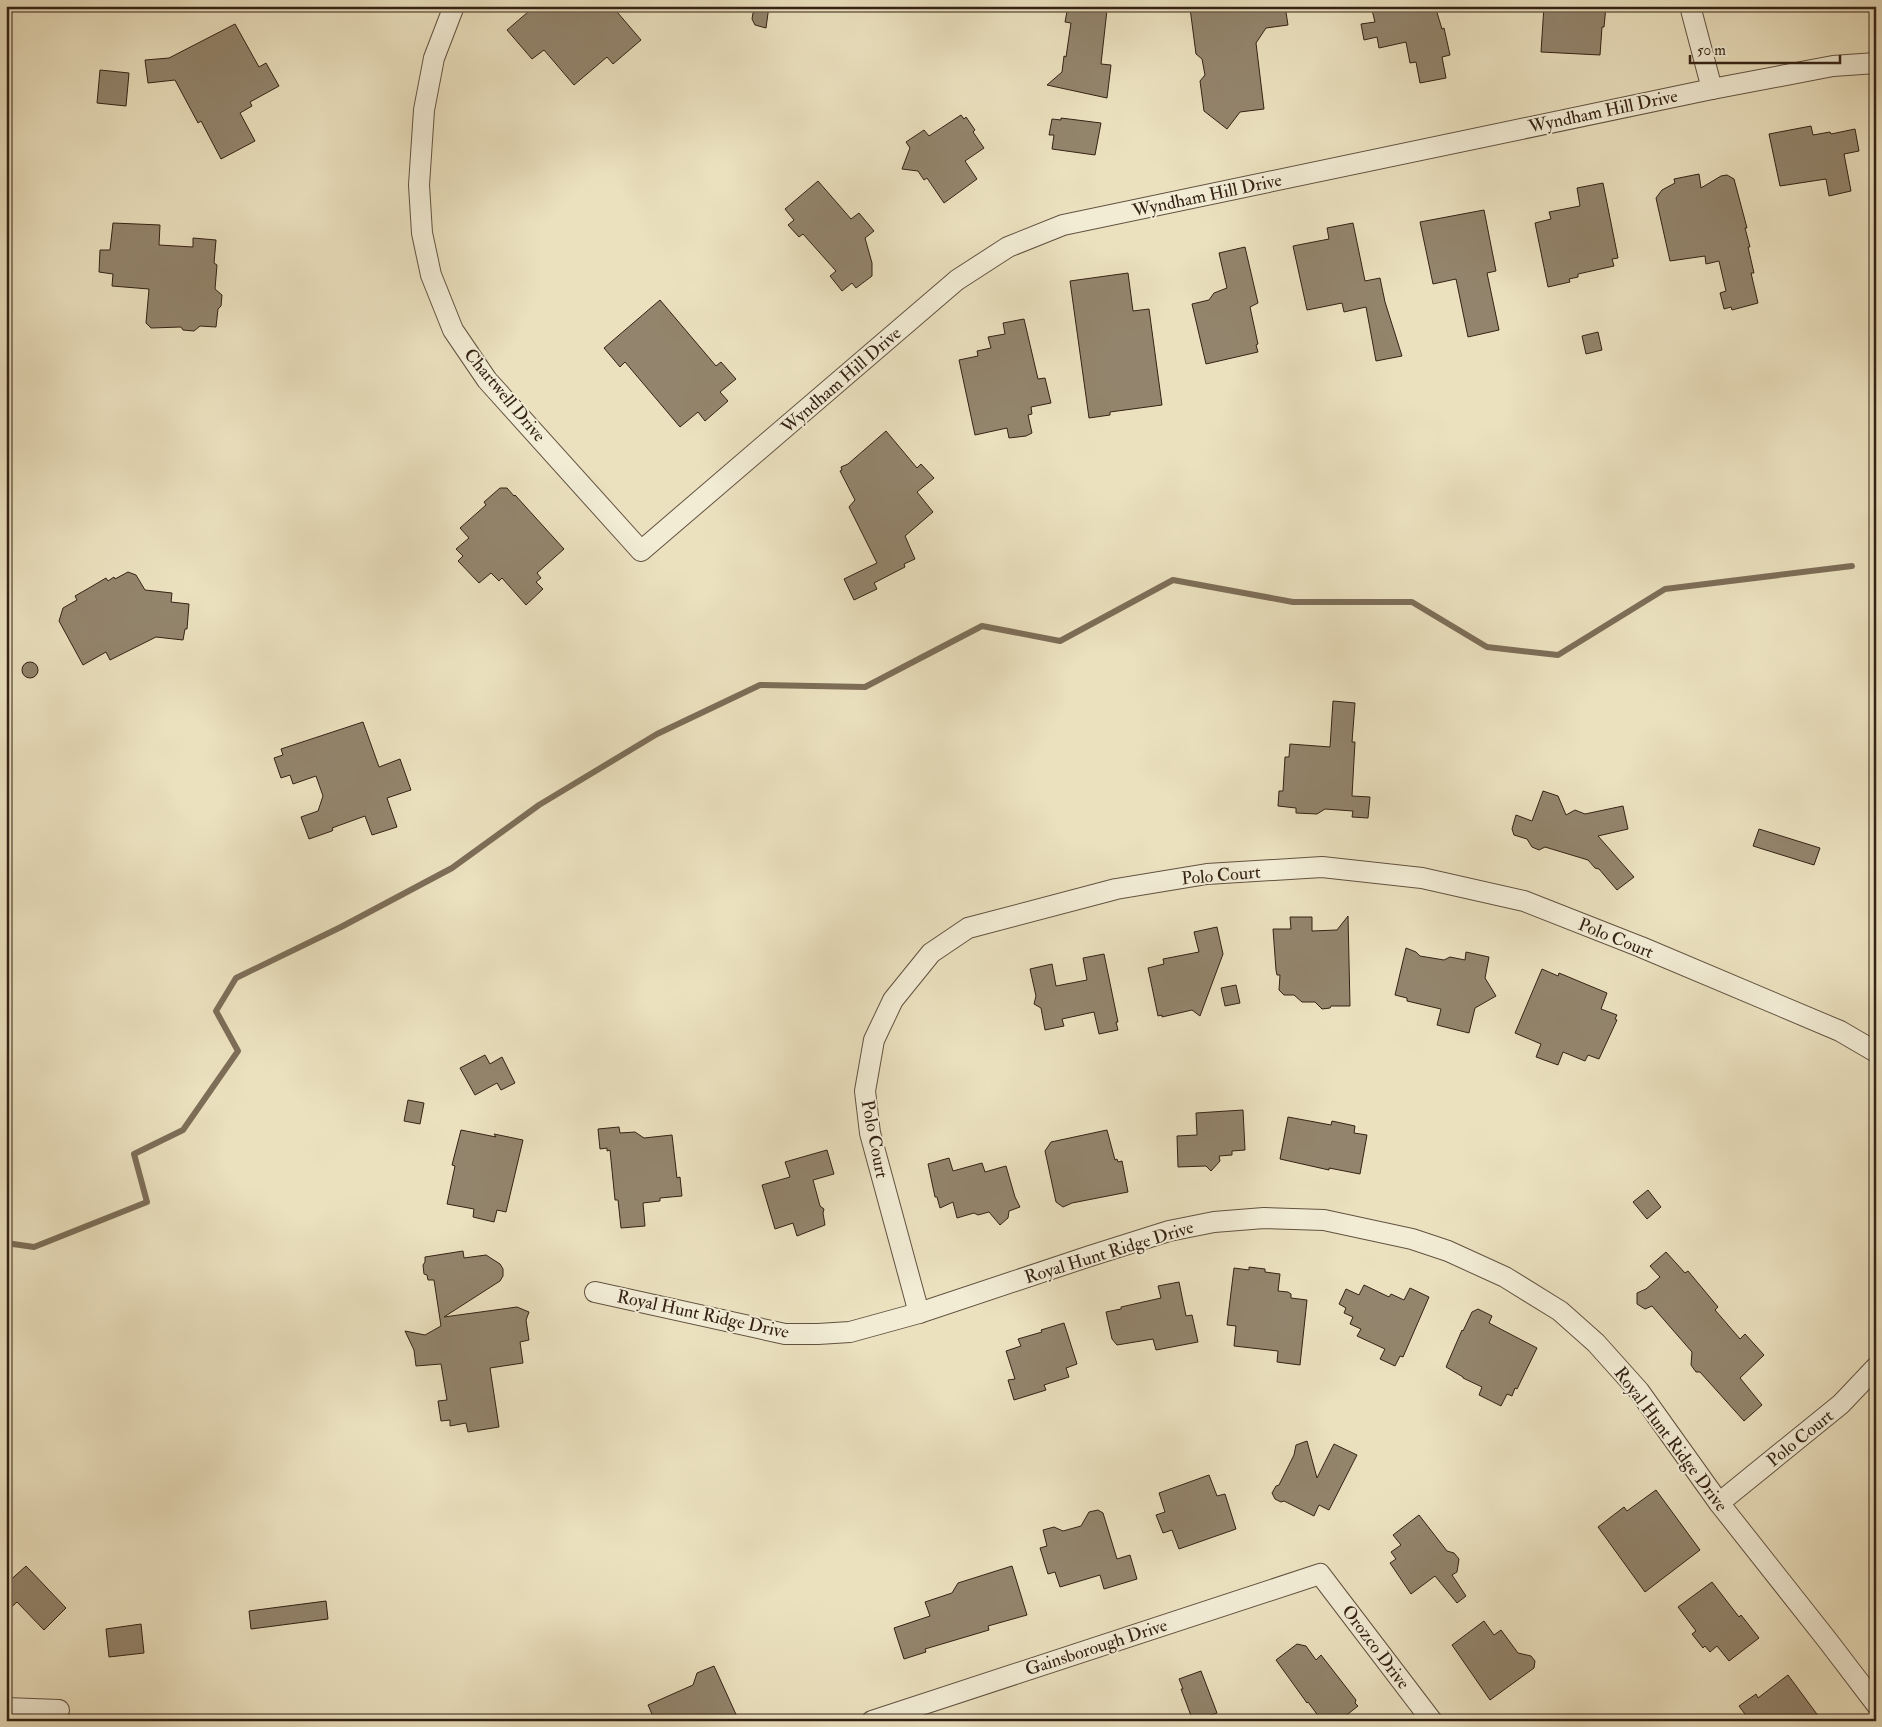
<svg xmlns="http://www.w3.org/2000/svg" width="1882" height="1727" font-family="'IM FELL Double Pica',serif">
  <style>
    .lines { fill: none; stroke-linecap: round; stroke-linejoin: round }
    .stream { stroke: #7d6e58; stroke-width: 6 }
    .building { fill: #93856d; stroke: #342215 }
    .minor-casing { stroke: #625240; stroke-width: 22 }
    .minor { stroke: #f2ecd5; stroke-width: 20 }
    .labels { text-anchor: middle; stroke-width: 4; stroke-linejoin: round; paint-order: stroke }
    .street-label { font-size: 18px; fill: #342215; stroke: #f2ecd5 }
  </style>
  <rect width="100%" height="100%" fill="#ebe1bf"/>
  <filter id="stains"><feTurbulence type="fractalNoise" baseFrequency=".004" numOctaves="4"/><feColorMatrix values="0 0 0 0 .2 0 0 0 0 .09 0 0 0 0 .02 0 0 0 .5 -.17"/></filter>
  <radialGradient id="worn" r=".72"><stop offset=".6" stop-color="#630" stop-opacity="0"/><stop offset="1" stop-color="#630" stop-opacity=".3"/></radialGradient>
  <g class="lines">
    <path class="stream" d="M6,1243L34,1247L147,1202L134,1154L183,1130L238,1051L216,1011L236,978L341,927L452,868L539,805L657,734L760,685L865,687L982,626L1060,641L1173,580L1293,602H1412L1487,647L1558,655L1665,589L1852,566"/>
  </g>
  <g class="building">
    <path d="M535,6H612L641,40L613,64L607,57L574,85L544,50L532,59L507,30Z"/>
    <path d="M766,6H769L766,28L755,25L752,19L753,13Z"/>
    <path d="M1068,6H1081L1107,10L1101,64L1111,65L1107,98L1047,85L1062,72L1064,56L1066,57L1071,23L1065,22Z"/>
    <path d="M1205,6H1285L1288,25L1266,28L1256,43L1264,109L1240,112L1227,129L1204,111L1200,81L1205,75L1202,59L1196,54L1190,8Z"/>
    <path d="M1371,6H1435L1442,29L1444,28L1450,55L1442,57L1446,78L1420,83L1416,62L1410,63L1406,42L1379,48L1377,37L1364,40L1361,24L1375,22Z"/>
    <path d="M1544,6H1606L1604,27H1602L1600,55L1541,52Z"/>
    <path d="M235,24L259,67L266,63L279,86L250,102L252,106L240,113L255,141L221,159L201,121L198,123L175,80L148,83L145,60L169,58Z"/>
    <path d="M100,70L129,73L126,106L97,103Z"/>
    <path d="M961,115L964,119L966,117L975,130L973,132L984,148L965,161L977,179L944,203L927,178L924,180L918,171L902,169L910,148L906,142L924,130L929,136Z"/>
    <path d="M1061,118L1101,123L1095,155L1052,149L1054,135H1049L1052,119L1061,120Z"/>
    <path d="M1811,126L1813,135L1830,132L1831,134L1855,129L1859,151L1844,154L1851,191L1829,196L1826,179L1780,186L1769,134Z"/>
    <path d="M1699,174L1701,188L1721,176L1727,175L1734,179L1747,228H1745L1750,247H1748L1754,273H1751L1758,303L1732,310L1731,307L1724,309L1720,293L1726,291L1719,261L1706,264L1705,256L1670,261L1656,198L1662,190L1675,183L1674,179Z"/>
    <path d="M818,181L851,219L859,213L874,231L865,238L872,263V276L856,288L852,283L842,291L830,276L836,271L803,234L799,237L788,225L794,220L785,209Z"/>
    <path d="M1603,183L1618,258L1612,259L1614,266L1578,274V277L1569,279L1570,282L1548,287L1535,223L1551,219L1549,212L1580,206L1577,188Z"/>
    <path d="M1484,210L1496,271L1487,273L1499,330L1468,337L1456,279L1433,284L1420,222Z"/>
    <path d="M113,223L160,225L159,245L193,247V238L216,240L214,263L217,265L215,289L222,295L221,306L218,309L216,327L200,326L194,331L183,330L181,327L151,328L146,323L149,289L112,286L113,274L99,272L100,250H110Z"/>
    <path d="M1353,223L1365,281L1380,278L1385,302L1402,356L1376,361L1366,307L1344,312L1342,303L1307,310L1293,246L1329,239L1327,228Z"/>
    <path d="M1245,247L1258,303L1250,307L1258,344L1256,345L1258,352L1206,364L1192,304L1209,300L1214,293L1227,288L1219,253Z"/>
    <path d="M1128,273L1133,311L1149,309L1162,405L1110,412V415L1089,418L1070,281Z"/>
    <path d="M660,300L716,366L721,362L736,379L720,392L728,401L705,421L698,412L680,427L625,362L620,367L604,348Z"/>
    <path d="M1024,319L1038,379L1045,378L1051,403L1031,407L1032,414L1028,415L1032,433L1026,436L1009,438L1007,428L975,435L959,360L978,356L977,351L991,348L988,337L1005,334L1003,323Z"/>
    <path d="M1598,332L1602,350L1586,354L1582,336Z"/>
    <path d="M886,431L917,468L921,464L934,478L917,492L933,512L905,536L915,559L904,564L905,567L874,583L877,589L854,600L844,579L877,563L849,507L855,500L840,471L842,470L841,467L848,464Z"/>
    <path d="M500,488H507L514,496L515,495L564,549L537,573L541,578L536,582L543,589L526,605L502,578L499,581L491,573L479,583L458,561L463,556L456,549L469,538L460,528L486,505L484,502Z"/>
    <path d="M128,572L136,575L145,590L172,593L171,602L189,604L187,629H185L183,640L156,637L110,660L106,652L83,665L59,621L63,608L77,600L75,596L89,588L106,578L108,581L114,577L115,579Z"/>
    <circle cx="30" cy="670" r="8"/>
    <path d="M1333,701L1355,703L1352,742H1355L1352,796L1370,797L1368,818L1352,817L1353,811L1325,809L1317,814L1296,813V808L1278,806L1279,791H1283L1285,757H1289L1290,744L1330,747Z"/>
    <path d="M363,722L379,767L400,759L411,790L387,798L397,827L372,835L365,816L332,828L333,830L332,831L309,839L301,817L318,811L323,796L316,776L293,784L290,775L281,778L274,758L283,755L281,749Z"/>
    <path d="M1543,791L1558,796L1566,815L1575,810L1585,814L1623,806L1628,829L1598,836L1634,877L1617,890L1599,869L1595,868L1588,860L1545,847L1539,850L1532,847L1527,839L1514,835L1512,829L1516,815L1532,821Z"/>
    <path d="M1759,829L1820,848L1814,865L1753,846Z"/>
    <path d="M1348,916L1350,1006H1331L1330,1008L1322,1009L1315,1002H1302L1294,995H1284L1279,990L1280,975H1277L1276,970L1273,929H1291L1290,917H1312V931L1337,930Z"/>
    <path d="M1217,927L1223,954L1200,1016L1192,1010L1162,1017V1015L1158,1016L1148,968L1164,964L1163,959L1199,952L1194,932Z"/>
    <path d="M1406,948L1416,952L1420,956L1444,960L1450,957L1465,960L1466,952L1489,957L1485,978L1496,996L1475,1008L1469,1033L1437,1025L1441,1009L1407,1001V998L1395,995Z"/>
    <path d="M1104,954L1118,1022H1116L1118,1030L1099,1034L1094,1012L1062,1019L1064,1026L1045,1030L1041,1008L1034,1004L1036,996L1030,969L1052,964L1056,986L1087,980L1083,958Z"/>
    <path d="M1542,969L1558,976L1559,973L1607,993L1601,1009L1617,1015L1615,1019L1617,1020L1599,1059L1588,1055L1585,1061L1563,1052L1558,1065L1536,1057L1541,1044L1515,1033Z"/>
    <path d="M1236,985L1240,1003L1225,1006L1221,988Z"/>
    <path d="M485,1055L490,1064L502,1057L515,1083L501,1090L497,1083L475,1095L460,1068Z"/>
    <path d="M408,1100L424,1103L420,1124L404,1121Z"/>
    <path d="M1243,1110L1245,1150L1232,1151V1155L1219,1156L1220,1161L1211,1171L1206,1166L1178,1167L1177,1136L1197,1135L1196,1113Z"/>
    <path d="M1288,1117L1331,1125L1332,1121L1355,1126L1354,1133L1367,1135L1360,1174L1329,1168V1170L1280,1159Z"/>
    <path d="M619,1127L620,1133L635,1132L644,1138L672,1135L677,1178L680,1177L682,1196L660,1198V1201L643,1203L645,1226L621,1228L618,1200H615L610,1150L607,1151V1148L600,1149L598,1129Z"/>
    <path d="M461,1130L496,1137L494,1134L523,1140L506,1212L497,1210L494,1222L473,1217L474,1209L447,1204L455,1166L452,1165Z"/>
    <path d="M1107,1130L1115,1160L1117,1159L1118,1162L1122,1161L1128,1192L1072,1203L1063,1207L1056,1202L1045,1151L1051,1142Z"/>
    <path d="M827,1150L834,1174L813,1180L820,1206L824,1209L823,1213L825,1225L797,1236L793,1223L775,1229L762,1185L790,1177L785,1162Z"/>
    <path d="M949,1158L953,1171L982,1163L985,1172L1006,1166L1015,1197L1020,1207L1009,1211L1008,1218L1000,1225L989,1212L978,1215L974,1213L957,1218L953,1202L940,1208L937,1197H935L928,1164Z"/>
    <path d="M1648,1190L1661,1207L1647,1219L1633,1202Z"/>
    <path d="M463,1251L464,1258L486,1255L500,1264L503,1269V1276L500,1281L444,1317L517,1307L529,1312L526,1320L529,1340L520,1342L523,1363L490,1368L499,1427L468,1432L466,1423L450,1426V1420L441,1421L438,1401L447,1400L441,1364L416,1366L414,1350L405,1331L425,1335L441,1326L434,1280H428L427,1275L424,1274L423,1265L425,1262V1257Z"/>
    <path d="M1666,1252L1685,1273L1688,1271L1718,1307L1715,1310L1740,1339L1745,1334L1764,1355L1740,1378L1762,1405L1744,1421L1700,1372H1696L1691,1365L1692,1352L1652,1306L1645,1309L1637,1304V1293L1646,1289L1660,1277L1650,1266Z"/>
    <path d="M1249,1267L1265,1269V1272L1280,1274L1278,1291L1288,1292L1291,1294V1298L1307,1300L1300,1365L1277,1362L1278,1351L1234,1346L1236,1326L1227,1325L1234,1268L1249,1270Z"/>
    <path d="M1179,1282L1186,1316L1192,1315L1198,1342L1156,1350L1153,1339L1117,1345L1112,1339L1106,1312L1121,1309V1307L1161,1298L1158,1286Z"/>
    <path d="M1364,1285L1389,1297L1391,1294L1404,1300L1410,1288L1429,1297L1403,1357L1400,1356L1395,1366L1380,1359L1385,1349L1357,1336L1361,1329L1350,1324L1353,1317L1344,1313L1346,1308L1339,1304L1346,1289L1359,1295Z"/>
    <path d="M1478,1309L1492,1316L1489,1323L1537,1348L1517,1389L1515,1388L1512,1396L1507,1394L1501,1406L1479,1395L1482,1387L1463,1378V1377L1446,1367L1462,1330L1463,1331L1472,1312Z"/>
    <path d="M1064,1323L1077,1364L1066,1368L1069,1377L1044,1385L1046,1390L1014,1400L1008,1380L1015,1379L1006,1351L1021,1346L1018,1339L1042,1332L1041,1330Z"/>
    <path d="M1307,1441L1317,1478L1334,1444L1357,1455L1329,1510L1319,1505L1314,1516L1284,1501L1281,1502L1275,1499L1272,1493L1276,1486L1279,1485L1294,1455L1296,1445Z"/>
    <path d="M1209,1475L1217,1496L1225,1494L1236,1529L1179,1549L1172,1530L1163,1533L1156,1515L1165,1512L1159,1493Z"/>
    <path d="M1656,1490L1700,1550L1645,1592L1598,1527L1624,1507L1627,1511Z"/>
    <path d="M1098,1510L1103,1513L1117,1559L1130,1555L1137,1579L1104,1589L1100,1575L1060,1587L1055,1572L1048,1574L1040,1548L1047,1546L1043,1530L1054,1527L1063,1531L1081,1526L1089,1512Z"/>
    <path d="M1419,1515L1447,1551L1454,1553L1459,1559L1457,1572L1452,1575L1466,1596L1457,1603L1435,1576L1411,1594L1390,1563L1396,1559L1391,1552L1401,1545L1393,1535Z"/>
    <path d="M26,1566L66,1608L44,1630L17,1602L6,1612V1584Z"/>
    <path d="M1012,1566L1027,1615L988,1626L989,1630L925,1649L926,1652L904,1659L894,1628L930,1616L925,1602L952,1593L958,1583Z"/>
    <path d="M1712,1582L1739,1617L1741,1615L1759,1638L1729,1661L1717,1646L1710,1652L1705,1646L1703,1648L1692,1634L1696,1631L1678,1607Z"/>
    <path d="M326,1601L328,1619L251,1629L249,1611Z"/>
    <path d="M1484,1621L1494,1635L1501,1630L1518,1653L1531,1656L1535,1661L1534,1668L1490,1700L1452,1645Z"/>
    <path d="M141,1624L144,1653L109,1657L106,1629Z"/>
    <path d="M1297,1644L1306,1646L1316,1660L1321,1655L1356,1700L1355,1703L1358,1706L1339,1721H1322L1308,1702L1307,1703L1276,1660Z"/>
    <path d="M714,1666L739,1721H655L648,1705L693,1685L697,1673Z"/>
    <path d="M1201,1671L1217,1713L1193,1721L1181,1689H1183L1179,1679Z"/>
    <path d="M1788,1675L1822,1721H1750L1739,1706L1756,1694L1758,1698Z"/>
  </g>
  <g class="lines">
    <g class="minor-casing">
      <g id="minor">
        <path d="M454,6L434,58L424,110L419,185L422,233L431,275L453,330L487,380L641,551L957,280L1008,247L1063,225L1712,89L1833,66L1876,63"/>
        <path d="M1690,6L1712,89"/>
        <path d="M595,1292L785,1334H818L850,1332L919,1313L1090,1256L1169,1231L1214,1222L1264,1218L1324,1220L1412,1239L1448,1251L1505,1277L1560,1311L1596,1343L1639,1391L1719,1503L1828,1641L1876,1704"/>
        <path d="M919,1313L870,1133L865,1091L874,1040L893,1000L931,953L968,928L1116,889L1207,874L1322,867L1422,878L1524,901L1641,947L1840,1031L1876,1052"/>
        <path d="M1719,1503L1841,1404L1876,1367"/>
        <path d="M6,1708L59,1710"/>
        <path d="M872,1721L1320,1574L1432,1721"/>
      </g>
    </g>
    <use href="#minor" class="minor"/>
  </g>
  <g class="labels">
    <g class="street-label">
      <text transform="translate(1603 111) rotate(-12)" y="6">Wyndham Hill Drive</text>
      <text transform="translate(1207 195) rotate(-12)" y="6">Wyndham Hill Drive</text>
      <text transform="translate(841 380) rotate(-41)" y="6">Wyndham Hill Drive</text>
      <text transform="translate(505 395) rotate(50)" y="6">Chartwell Drive</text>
      <text transform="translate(1221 875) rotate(-5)" y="6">Polo Court</text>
      <text transform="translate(1616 938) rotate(22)" y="6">Polo Court</text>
      <text transform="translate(875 1139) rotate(79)" y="6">Polo Court</text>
      <text transform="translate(1109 1252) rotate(-17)" y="6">Royal Hunt Ridge Drive</text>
      <text transform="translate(703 1314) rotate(12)" y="6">Royal Hunt Ridge Drive</text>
      <text transform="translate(1800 1438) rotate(-39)" y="6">Polo Court</text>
      <text transform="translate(1671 1439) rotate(53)" y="6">Royal Hunt Ridge Drive</text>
      <text transform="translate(1096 1647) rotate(-18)" y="6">Gainsborough Drive</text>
      <text transform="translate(1376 1647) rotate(53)" y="6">Orozco Drive</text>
    </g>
  </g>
  <rect width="1882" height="1727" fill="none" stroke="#ebe1bf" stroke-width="25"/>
  <rect x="8" y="8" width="1867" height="1712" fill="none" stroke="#342215" stroke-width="2.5"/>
  <rect x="12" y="12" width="1857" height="1702" fill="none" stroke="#342215"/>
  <path d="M1690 55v8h150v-8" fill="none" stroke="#342215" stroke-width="2.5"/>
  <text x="1697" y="55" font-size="15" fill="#342215" stroke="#f2ecd5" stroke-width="4" paint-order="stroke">50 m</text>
  <rect width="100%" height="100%" filter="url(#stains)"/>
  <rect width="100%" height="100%" fill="url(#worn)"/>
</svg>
